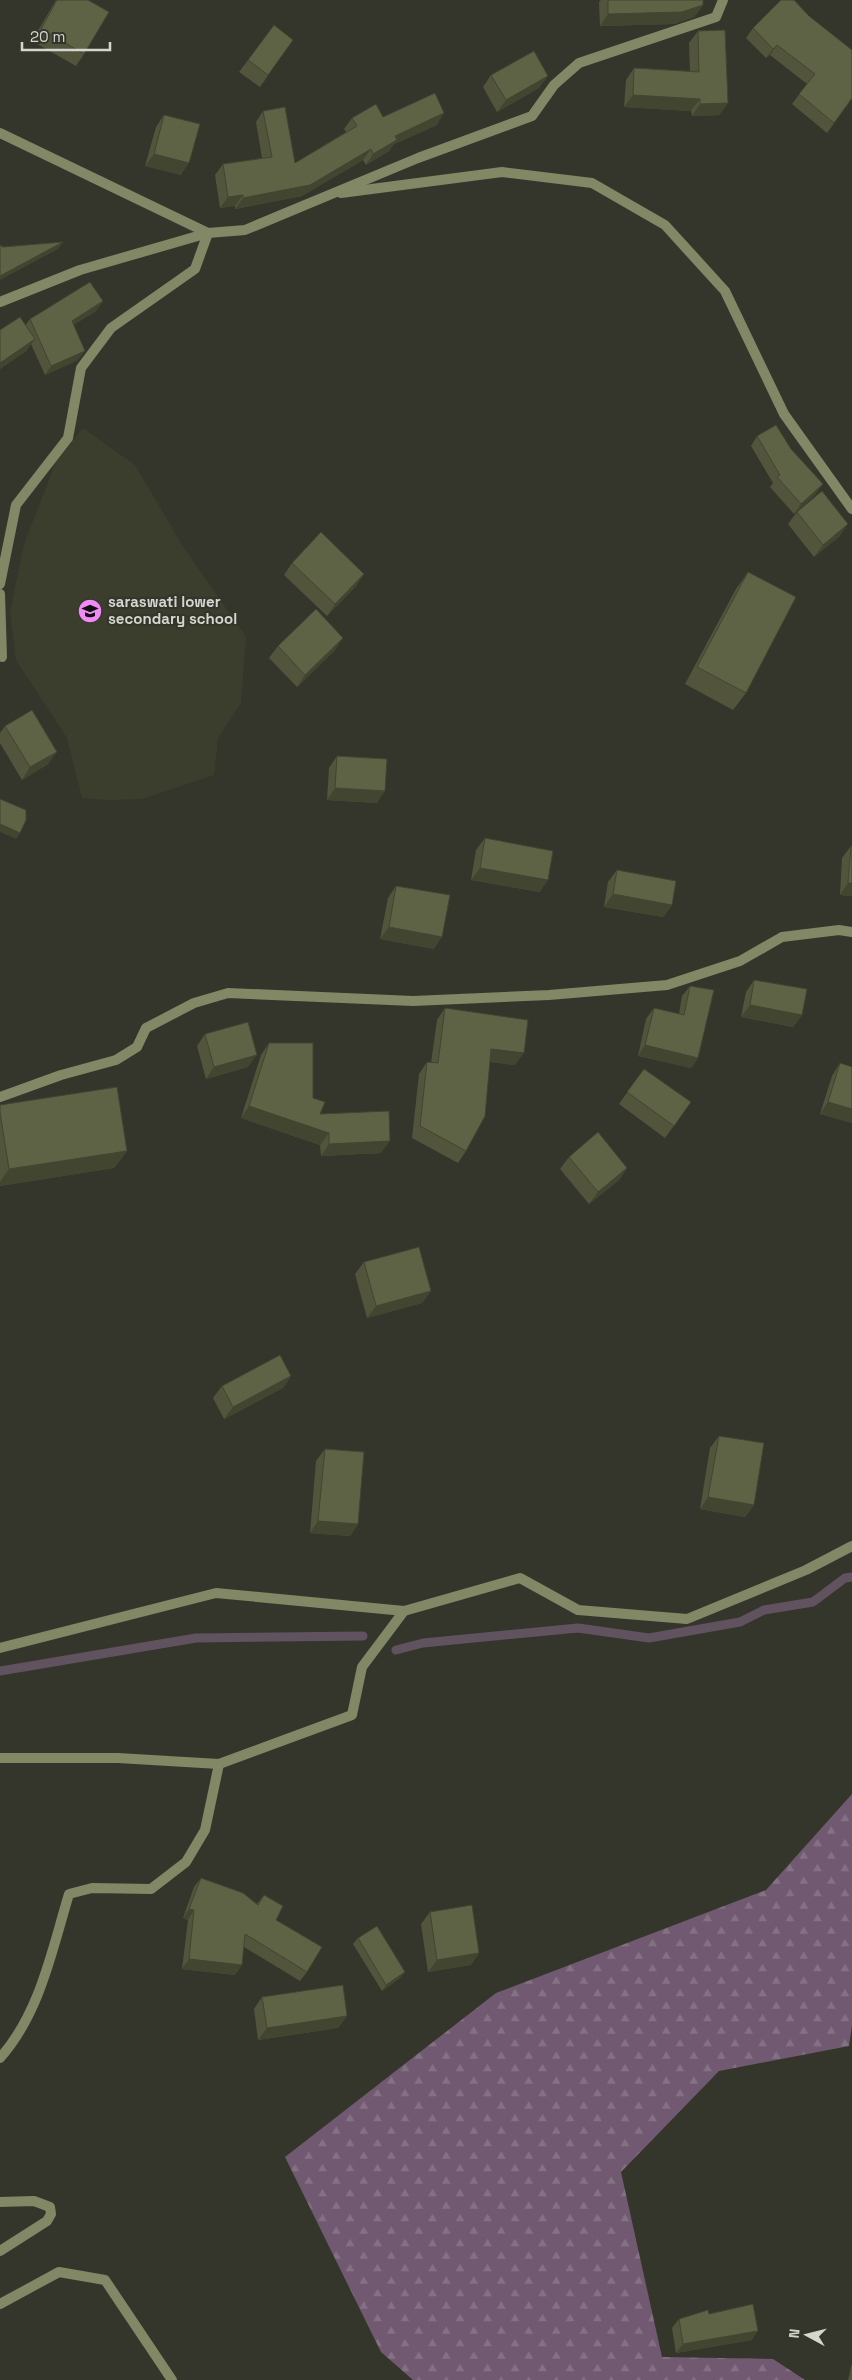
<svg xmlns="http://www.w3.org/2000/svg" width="852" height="2380" font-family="'Space Grotesk',sans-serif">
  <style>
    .built { fill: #3c3e2d }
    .forest { fill: url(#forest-firs) }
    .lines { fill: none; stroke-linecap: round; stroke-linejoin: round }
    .stream { stroke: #60525e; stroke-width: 9 }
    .minor { stroke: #828766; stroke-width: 10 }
    .wall { fill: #52553b }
    .shaded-wall { fill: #424530 }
    .building { fill: #5f6345; stroke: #424530 }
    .labels { text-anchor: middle; stroke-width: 4.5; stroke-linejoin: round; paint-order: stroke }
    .poi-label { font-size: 15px; font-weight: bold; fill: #d5d6cf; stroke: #34362b; text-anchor: start }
  </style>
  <defs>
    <pattern id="forest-firs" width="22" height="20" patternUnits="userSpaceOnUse" patternTransform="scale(1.25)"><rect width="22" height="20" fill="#715a71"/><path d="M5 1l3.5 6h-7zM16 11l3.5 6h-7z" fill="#847184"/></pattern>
  </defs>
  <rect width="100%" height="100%" fill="#34362b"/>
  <path class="built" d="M83,428L135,465L182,545L246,637L241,703L218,738L214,775L142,799L109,800L82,798L67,738L16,660L10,612L24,544L56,462Z"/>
  <path class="forest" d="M852,1794V2025L849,2046L719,2071L621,2172L662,2357L773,2359L805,2380H413L381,2352L285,2157L496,1993L766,1890Z"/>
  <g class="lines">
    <g class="stream">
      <path d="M396,1650L423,1643L578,1628L649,1638L740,1622L764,1610L813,1602L845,1578L852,1577"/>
      <path d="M0,1671L196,1638L363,1636"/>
    </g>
    <g class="minor">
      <path d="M0,133L208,233L195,269L111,328L81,368L68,438L16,505L0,584"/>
      <path d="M341,193L502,172L592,183L665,225L725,291L784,414L852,509"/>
      <path d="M0,302L80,270L208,233L245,230L418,158L532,116L554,85L579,63L716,17L723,0"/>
      <path d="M0,594L2,657"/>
      <path d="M0,1097L61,1075L116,1060L137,1047L146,1028L194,1003L228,993L413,1001L549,995L667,985L740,961L782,937L839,930L852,932"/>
      <path d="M0,1648L216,1593L404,1611L520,1578L578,1610L687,1619L806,1570L852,1546"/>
      <path d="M0,1758H118L219,1764L352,1715L362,1667L404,1611"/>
      <path d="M0,2058C40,2013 52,1950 69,1894L92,1888L151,1889L186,1862L205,1830L219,1764"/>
      <path d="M0,2202L34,2201L50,2207L51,2214L47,2221L0,2251"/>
      <path d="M0,2304L59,2272L105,2280L172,2380"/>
    </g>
  </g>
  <g class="wall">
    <path d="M56,0H88L84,54L76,66L32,41Z"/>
    <path d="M601,0H703V5L694,17L674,24L600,26L599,2Z"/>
    <path d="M809,16L852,99L827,133L792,104L807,84L770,55L766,58L746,38L753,28Z"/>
    <path d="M698,31L728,103L719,115L692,116L691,111L624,107L626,80L634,68L690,71L689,43Z"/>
    <path d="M293,40L260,87L239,72L248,60Z"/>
    <path d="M491,75L539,88L497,112L483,87Z"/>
    <path d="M263,111L295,163L346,132L344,129L352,118L383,117L437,125L394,144L389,151L366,165L363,160L302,196L235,209V206L220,208L215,175L223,164L262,158L256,122Z"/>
    <path d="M164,115L181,175L145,166L156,127Z"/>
    <path d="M103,301L96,311L73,325L78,360L45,375L31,344L26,351L0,369V330L25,326L30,319Z"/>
    <path d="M757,436L816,494L794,514L770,487L773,483L751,446Z"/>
    <path d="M797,512L840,536L814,557L788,524Z"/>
    <path d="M292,563L364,574L356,586L327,616L284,575Z"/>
    <path d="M748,572L746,693L733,710L685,684L736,589Z"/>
    <path d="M278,646L335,650L297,687L269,658Z"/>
    <path d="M5,726L48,764L22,780L0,743V733Z"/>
    <path d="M337,756L377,803L327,800L329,768Z"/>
    <path d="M485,838L540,892L471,880L476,850Z"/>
    <path d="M851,846H852V896L840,895L842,858Z"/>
    <path d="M617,870L672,905L663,917L604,907L608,882Z"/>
    <path d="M396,886L434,949L380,939L388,898Z"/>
    <path d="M754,980L802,1015L793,1027L741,1017L746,992Z"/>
    <path d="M690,986L698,1058L691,1068L638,1056L646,1019L654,1008L679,1014L682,996Z"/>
    <path d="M445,1008L515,1065L490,1062L466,1151L458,1163L412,1138L419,1074L427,1062L431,1063L437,1020Z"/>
    <path d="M205,1034L248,1067L206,1079L197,1046Z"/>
    <path d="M269,1043L313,1098L320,1114L381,1153L321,1156L320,1145L241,1118L261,1055Z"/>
    <path d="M840,1063L852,1067V1123L820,1114L832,1076Z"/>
    <path d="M644,1069L691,1102L665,1138L619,1104Z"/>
    <path d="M0,1105L127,1151L114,1168L0,1186Z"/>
    <path d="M569,1157L627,1168L619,1180L589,1204L560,1169Z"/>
    <path d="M364,1262L431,1291L422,1303L367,1318L355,1274Z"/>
    <path d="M291,1376L283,1388L224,1419L213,1398L222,1386Z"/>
    <path d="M719,1436L754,1505L745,1517L700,1509L710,1448Z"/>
    <path d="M325,1449L358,1524L350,1536L310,1533L316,1461Z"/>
    <path d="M201,1878L257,1904L264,1895L276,1920L307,1972L300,1981L244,1947L235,1975L182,1969L188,1920L183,1918L194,1887Z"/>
    <path d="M430,1912L479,1953L471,1965L428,1972L421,1924Z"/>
    <path d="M358,1938L400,1978L382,1991L353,1944Z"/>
    <path d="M262,1997L347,2016L338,2028L258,2040L254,2009Z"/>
    <path d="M709,2314L752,2340L676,2353L672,2328L679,2319Z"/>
    <path d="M852,2363V2380H848Z"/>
  </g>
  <g class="shaded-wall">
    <path d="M703,5L694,17L674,24L600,26L608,14Z"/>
    <path d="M777,45L770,55L766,58L773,49Z"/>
    <path d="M548,76L539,88L497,112L506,100Z"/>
    <path d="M633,95L700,99L691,111L624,107Z"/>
    <path d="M728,103L719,115L692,116L700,104Z"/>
    <path d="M444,113L437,125L394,144L389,151L366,165L373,154L395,136Z"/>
    <path d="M371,149L363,160L302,196L235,209L243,198Z"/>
    <path d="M154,154L189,163L181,175L145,166Z"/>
    <path d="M243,195L235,206L220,208L228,197Z"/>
    <path d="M63,242L58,249L0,280V276Z"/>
    <path d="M103,301L96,311L65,330L72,321Z"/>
    <path d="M35,339L26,351L0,369V363Z"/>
    <path d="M85,351L78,360L45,375L51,366Z"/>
    <path d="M823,484L816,494L794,514L801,504Z"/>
    <path d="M848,524L840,536L814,557L823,545Z"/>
    <path d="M364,574L356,586L327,616L335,604Z"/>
    <path d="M343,638L335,650L297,687L305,675Z"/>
    <path d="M57,752L48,764L22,780L30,767Z"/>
    <path d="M335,788L385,791L377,803L327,800Z"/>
    <path d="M0,824L20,833L16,839L0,832Z"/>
    <path d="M480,868L548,880L540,892L471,880Z"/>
    <path d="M848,883H852V896L840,895Z"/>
    <path d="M613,894L672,905L663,917L604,907Z"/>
    <path d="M389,927L442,937L434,949L380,939Z"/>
    <path d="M750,1005L802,1015L793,1027L741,1017Z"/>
    <path d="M645,1045L698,1058L691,1068L638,1056Z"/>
    <path d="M491,1049L524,1053L515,1065L483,1061Z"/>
    <path d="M257,1055L248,1067L206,1079L214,1067Z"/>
    <path d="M828,1102L852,1109V1123L820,1114Z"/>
    <path d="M249,1106L329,1133L320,1145L241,1118Z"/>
    <path d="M390,1141L381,1153L321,1156L329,1144Z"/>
    <path d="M127,1151L114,1168L0,1186V1182L9,1169Z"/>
    <path d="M627,1168L619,1180L589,1204L598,1192Z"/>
    <path d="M431,1291L422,1303L367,1318L376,1306Z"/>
    <path d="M291,1376L283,1388L224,1419L233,1407Z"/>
    <path d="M708,1497L754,1505L745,1517L700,1509Z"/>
    <path d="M318,1521L358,1524L350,1536L310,1533Z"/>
    <path d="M189,1909L194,1910L188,1920L183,1918Z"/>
    <path d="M479,1953L471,1965L428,1972L437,1960Z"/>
    <path d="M189,1959L242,1965L235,1975L182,1969Z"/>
    <path d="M405,1972L400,1978L382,1991L386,1985Z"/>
    <path d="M347,2016L338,2028L258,2040L267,2028Z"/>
    <path d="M758,2331L752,2340L676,2353L683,2344Z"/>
  </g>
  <g class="building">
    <path d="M57,0H88L109,12L84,54L41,29Z"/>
    <path d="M608,0H703V5L682,12L608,14Z"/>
    <path d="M781,0H794L809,16L852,50V98L834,123L799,94L815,74L777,45L773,49L753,28Z"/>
    <path d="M274,25L293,40L268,75L248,60Z"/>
    <path d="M725,30L728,103L700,104V99L633,95L634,68L699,72L698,31Z"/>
    <path d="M534,51L548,76L506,100L491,75Z"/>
    <path d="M435,93L444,113L395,136L397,140L373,154L371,149L310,185L243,198V195L228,197L223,164L272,157L263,111L285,107L295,163L357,126L352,118L376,104L383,117Z"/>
    <path d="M164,115L200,124L189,163L154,154Z"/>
    <path d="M63,242L0,276V245L3,247Z"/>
    <path d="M90,282L103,301L72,321L85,351L51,366L30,319Z"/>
    <path d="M20,317L35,339L0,363V330Z"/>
    <path d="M776,425L791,449L823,484L801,504L777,477L780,475L757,436Z"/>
    <path d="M822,491L848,524L823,545L797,512Z"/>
    <path d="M321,532L364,574L335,604L292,563Z"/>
    <path d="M748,572L796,597L746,693L697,667Z"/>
    <path d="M316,609L343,638L305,675L278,646Z"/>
    <path d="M32,710L57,752L30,767L5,726Z"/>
    <path d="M337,756L387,759L385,791L335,788Z"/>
    <path d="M0,799L26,810V820L20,833L0,824Z"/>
    <path d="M485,838L553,851L548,880L480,868Z"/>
    <path d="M851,846H852V883H848Z"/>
    <path d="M617,870L676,881L672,905L613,894Z"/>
    <path d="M396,886L450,895L442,937L389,927Z"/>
    <path d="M754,980L807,989L802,1015L750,1005Z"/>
    <path d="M690,986L714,990L698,1058L645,1045L654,1008L684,1015Z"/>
    <path d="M445,1008L528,1020L524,1053L491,1049L485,1116L466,1151L420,1126L427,1062L438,1063Z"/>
    <path d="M248,1022L257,1055L214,1067L205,1034Z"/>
    <path d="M269,1043H313V1098L325,1102L320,1114L389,1111L390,1141L329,1144V1133L249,1106Z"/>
    <path d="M840,1063L852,1067V1109L828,1102Z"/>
    <path d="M644,1069L691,1102L674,1126L627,1092Z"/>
    <path d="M117,1087L127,1151L9,1169L0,1112V1105Z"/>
    <path d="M598,1132L627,1168L598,1192L569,1157Z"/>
    <path d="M419,1247L431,1291L376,1306L364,1262Z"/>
    <path d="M280,1355L291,1376L233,1407L222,1386Z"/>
    <path d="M719,1436L764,1443L754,1505L708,1497Z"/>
    <path d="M325,1449L364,1452L358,1524L318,1521Z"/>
    <path d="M201,1878L243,1893L258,1905L264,1895L283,1906L276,1920L322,1947L307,1972L245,1934L242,1965L189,1959L194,1910L189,1909Z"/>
    <path d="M472,1905L479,1953L437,1960L430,1912Z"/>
    <path d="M377,1926L405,1972L386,1985L358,1938Z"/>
    <path d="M343,1985L347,2016L267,2028L262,1997Z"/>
    <path d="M753,2304L758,2331L683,2344L679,2319L708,2310L709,2314Z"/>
  </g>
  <defs>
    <g id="school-disc" transform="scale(1.25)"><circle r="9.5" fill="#f18af4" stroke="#34362b"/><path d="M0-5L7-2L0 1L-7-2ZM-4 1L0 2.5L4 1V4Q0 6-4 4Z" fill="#111"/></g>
  </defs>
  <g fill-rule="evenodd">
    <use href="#school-disc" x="90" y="611"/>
  </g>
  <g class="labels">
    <g class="poi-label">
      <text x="108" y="607">saraswati lower<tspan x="108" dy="17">secondary school</tspan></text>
    </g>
  </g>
  <g transform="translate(807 2335) rotate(277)" stroke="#34362b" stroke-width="4" paint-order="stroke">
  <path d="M0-4L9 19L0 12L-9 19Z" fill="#d5d6cf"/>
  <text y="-8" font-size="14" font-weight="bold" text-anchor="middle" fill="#d5d6cf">N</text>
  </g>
  <path d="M22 42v8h88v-8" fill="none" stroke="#d5d6cf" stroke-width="2.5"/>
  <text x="30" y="42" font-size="15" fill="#d5d6cf" stroke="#34362b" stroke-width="4" paint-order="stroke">20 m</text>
</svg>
